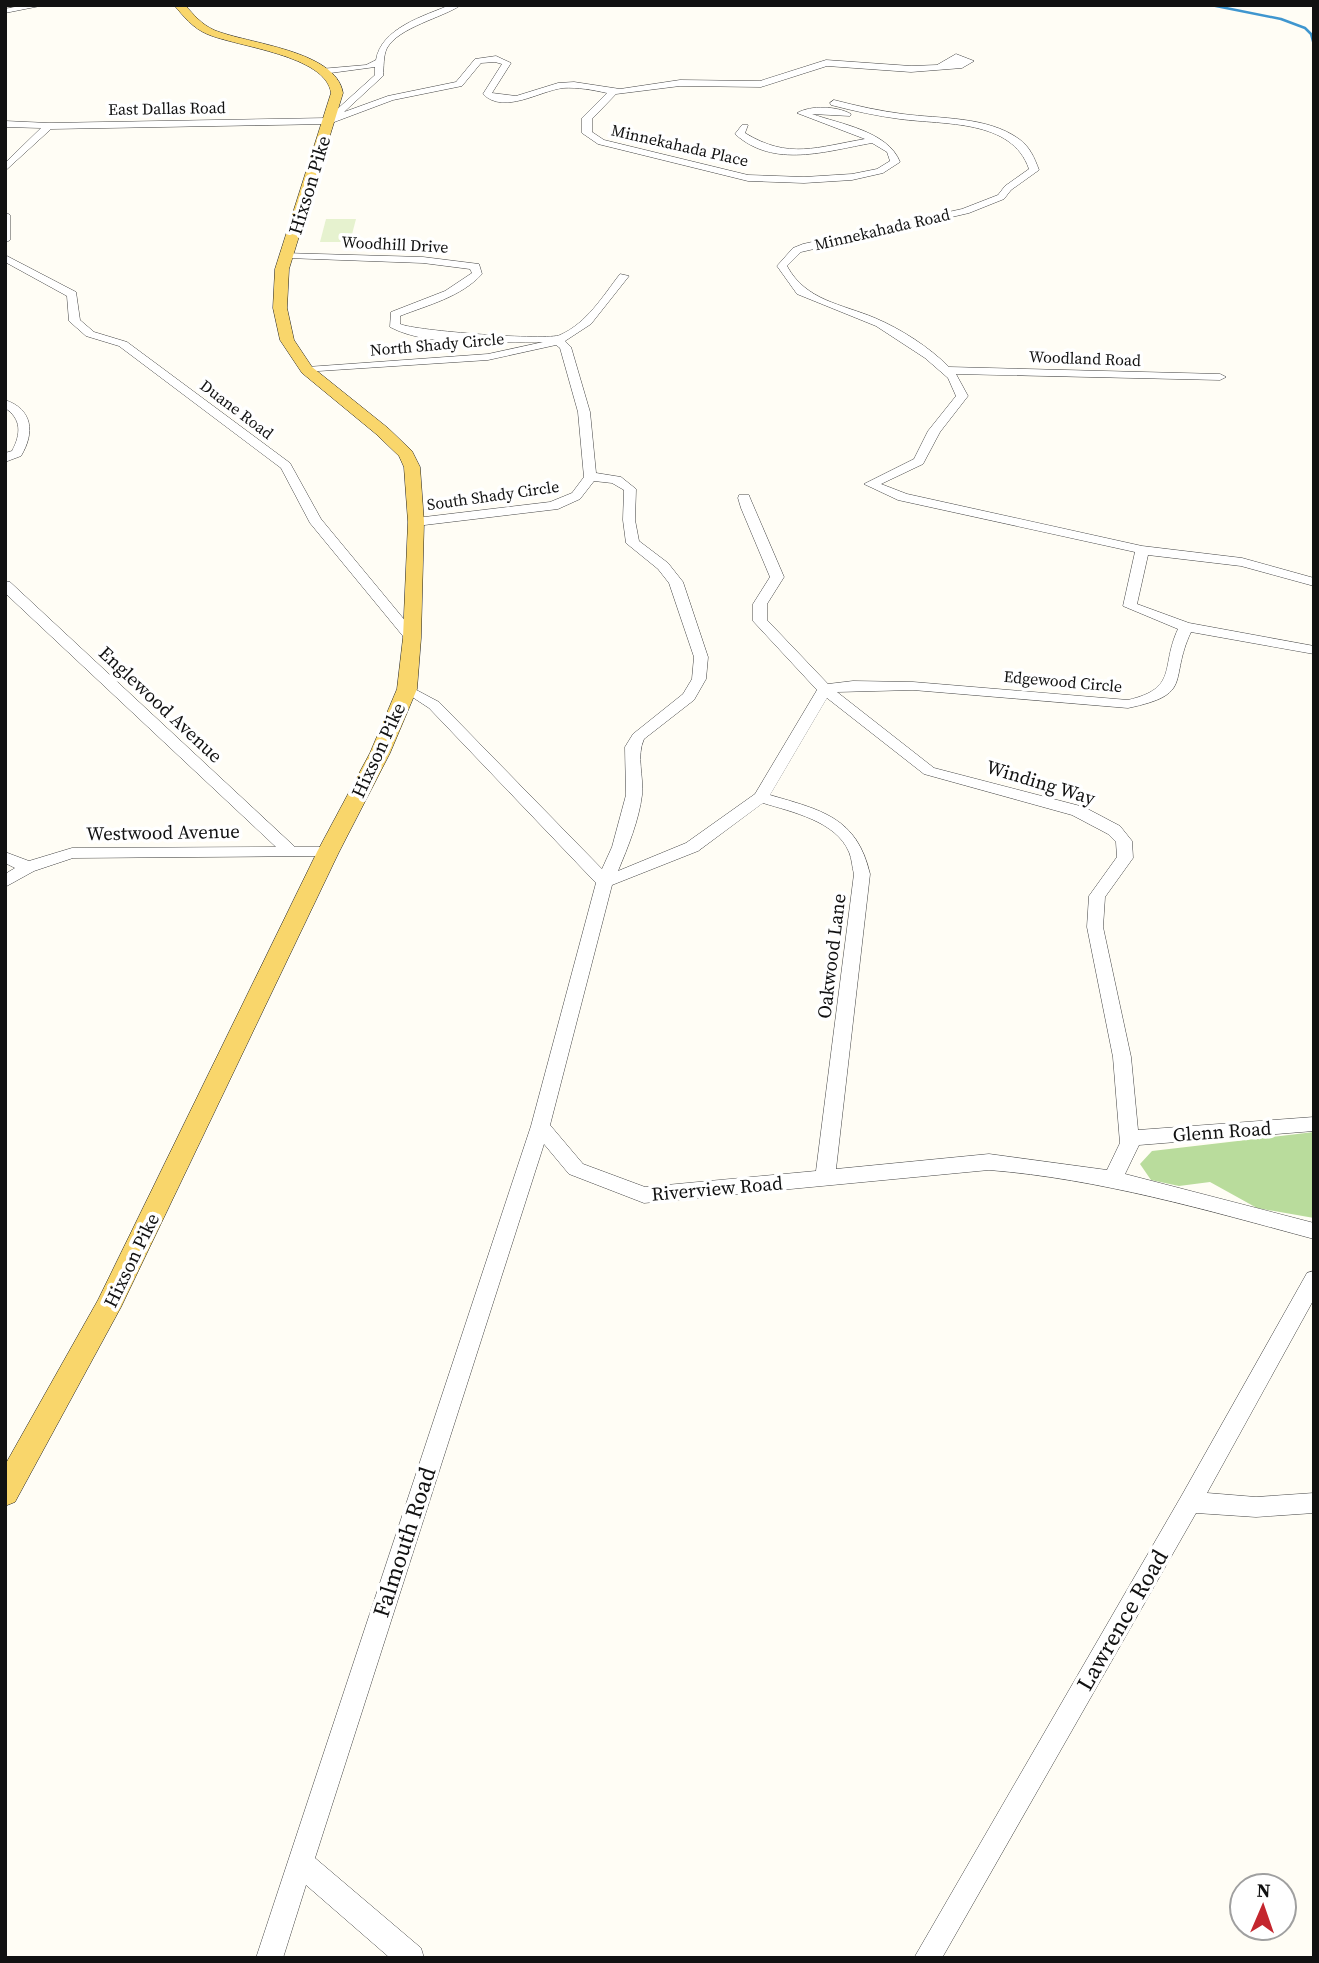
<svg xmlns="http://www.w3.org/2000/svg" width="1319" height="1963" font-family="'Source Serif 4',serif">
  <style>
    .forest { fill: #b9dc9c }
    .pitch { fill: #e6f2cf }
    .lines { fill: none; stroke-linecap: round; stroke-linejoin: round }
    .stream { stroke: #3f96cf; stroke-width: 2.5 }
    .minor-casing { stroke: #444; stroke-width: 1 }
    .major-casing { stroke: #222; stroke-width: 1 }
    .minor { fill: #fff; fill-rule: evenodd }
    .major { fill: #f9d66b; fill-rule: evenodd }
    .labels { text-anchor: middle; stroke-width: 7; stroke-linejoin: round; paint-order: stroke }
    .far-street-label { font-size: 16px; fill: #111; stroke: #fff }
    .street-label { font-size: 19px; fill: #111; stroke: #fff }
    .near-street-label { font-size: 23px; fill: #111; stroke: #fff }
  </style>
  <rect width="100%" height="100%" fill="#fffdf5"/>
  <path class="forest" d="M1314,1132V1218L1257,1208L1210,1182L1179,1186L1151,1180L1140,1164L1152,1151Z"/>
  <path class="pitch" d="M326,219H356L350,242H320Z"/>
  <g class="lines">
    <path class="stream" d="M1211,5L1281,19L1305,28L1311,34L1314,45"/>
    <g class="minor-casing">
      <g id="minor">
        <path d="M25,5H45L5,13V9Z"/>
        <path d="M450,5H461C442,18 399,27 387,48C383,56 384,67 383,76L344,112L388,96L456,82L475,59L496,56L511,63L492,93L516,96L558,83L574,82L620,89L680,80L760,81L826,60L911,66L937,65L956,54L974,61L962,68L911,72L827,66L761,87L680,86L616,94L592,119V132L604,140L748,175L804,177L852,174L877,169L890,161L887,152L872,143C826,151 774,169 735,134L742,125H748L745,133C789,160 817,147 865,139L797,113C811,105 837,106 851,114L850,116L812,114C840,124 888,131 900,162L883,173L852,180L804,183L748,181L598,144L582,133V118L607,93C593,90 578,87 563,88C539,91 504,115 483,94L502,64L495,62L481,63L462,86L393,100L329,124L51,129L5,171V163L41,128L5,127V121L49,123L328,118L334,116V112L375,75V67L323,74L320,69L366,65L376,60C381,28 424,16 450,5Z"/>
        <path d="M834,100C857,106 880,111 903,114C940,119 987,116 1019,139C1030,147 1034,157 1039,170L1011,190L1004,199L969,213L801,252L787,266C806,301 842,304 875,318C901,329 929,347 949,367L1220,374L1226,377L1220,380L956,374L968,396L940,432L923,464L881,484L907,494L1142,546L1242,558L1314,578V586L1241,566L1148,555L1137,604L1189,623L1314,646V654L1191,632C1168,681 1195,694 1128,708L913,690L837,692L934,768L1084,807L1120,826L1132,841L1133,858L1105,897L1103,927L1131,1057L1138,1130L1314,1117V1131L1139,1145L1125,1174L1314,1223V1239C1206,1210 1100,1179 989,1170L644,1203L569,1174L544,1144L315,1858L421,1948L424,1958H390L306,1885L283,1958H256L531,1126L596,883L429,708L400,689L407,685L439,702L602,869L612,847L626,795L625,747L633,734L683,694L692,679L694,657L669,583L658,569L626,543L623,520L624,490L612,483L594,481L580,499L558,509L416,526L410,522L416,518L550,502L572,493L584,477L578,412L560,348L556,345L488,360L303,372L301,370L307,367L488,354L543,342C499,341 429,348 390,327L391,312L445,291L472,273L470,269L423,263L287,258L283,257V253L423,257L479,264L482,274C461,297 428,305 400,316V324C415,331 548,341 560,335C587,323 603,296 620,274L629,276L591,324L565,341L571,347L590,412L596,473L621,477L636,489L635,520L639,541L668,563L683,582L708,657L706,679L694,700L644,739C636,756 644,777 642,795C639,820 628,847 618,871L686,843L755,794L817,690L753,621V604L770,577L741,508L738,498L739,495H749L750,498L784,577L767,604V620L828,684L853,681L913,682L1128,700C1179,688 1160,667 1178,629L1123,606L1135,552L898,500L864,484L914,459L928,431L956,396L948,378L925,358L876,326L797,294L777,266L793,248L803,244L962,209L998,195L1005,186L1029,169C1012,119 944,125 900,119C877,116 854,111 831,105L830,103ZM827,698L924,774L1072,815L1108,834L1116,842L1117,857L1089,896L1087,927L1113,1057L1120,1143L1107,1170L989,1154L836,1169L870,874C857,817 821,810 770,795ZM763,803C792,812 836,821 849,852C852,859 852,867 854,874L816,1171L645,1187L583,1164L550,1125L612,885L698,851Z"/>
        <path d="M5,212L10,215V240L5,243Z"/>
        <path d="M5,255L76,292L80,320L94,332L127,342L290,463L321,519L417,635V641H407L310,523L281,468L119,346L86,336L69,321L67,296L5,262Z"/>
        <path d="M5,400C33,409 35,433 21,456L5,462V453L12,451C21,434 22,419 5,408Z"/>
        <path d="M5,581L10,582L295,847H328L336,852L334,856L73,858L34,871L5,887V874L15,868L5,863V852L29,861L72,848L276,847L5,593Z"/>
        <path d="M1314,1271V1299L1207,1493L1256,1497L1314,1493V1513L1256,1517L1196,1513L942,1958H914L1182,1495L1307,1273Z"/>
      </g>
    </g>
    <g class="major-casing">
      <path id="major" d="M174,5H185C194,15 201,24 214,30C248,44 336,50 343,93L289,269L287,308L294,340L312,367L388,428L412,451L420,467L424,522L421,638L417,689L390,753L339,852L121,1307L15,1502L5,1506V1465L98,1300L317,852L370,753L397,689L403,638L408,522L404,467L399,456L376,434L302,373L280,340L273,308L275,269L331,93C326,55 237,47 207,34C193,28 184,17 174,5Z"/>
    </g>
    <use href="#minor" class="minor"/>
    <use href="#major" class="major"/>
  </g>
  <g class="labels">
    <g class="far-street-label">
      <text transform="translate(167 108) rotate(-1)" y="6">East Dallas Road</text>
      <text transform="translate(680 145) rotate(13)" y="6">Minnekahada Place</text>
      <text transform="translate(882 229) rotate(-13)" y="6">Minnekahada Road</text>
      <text transform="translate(395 244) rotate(3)" y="6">Woodhill Drive</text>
      <text transform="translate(437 344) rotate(-5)" y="6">North Shady Circle</text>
      <text transform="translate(1085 358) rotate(2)" y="6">Woodland Road</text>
      <text transform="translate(237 409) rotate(37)" y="6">Duane Road</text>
      <text transform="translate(493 495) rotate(-8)" y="6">South Shady Circle</text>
      <text transform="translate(1063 681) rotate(5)" y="6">Edgewood Circle</text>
    </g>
    <g class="street-label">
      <text transform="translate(309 185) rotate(-73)" y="7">Hixson Pike</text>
      <text transform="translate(161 704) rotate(43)" y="7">Englewood Avenue</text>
      <text transform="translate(378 750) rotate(-65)" y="7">Hixson Pike</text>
      <text transform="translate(1041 782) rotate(17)" y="7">Winding Way</text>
      <text transform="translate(163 832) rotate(-1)" y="7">Westwood Avenue</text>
      <text transform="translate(831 956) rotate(-83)" y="7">Oakwood Lane</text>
      <text transform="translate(1222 1131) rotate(-4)" y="7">Glenn Road</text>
      <text transform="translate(717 1188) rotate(-5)" y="7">Riverview Road</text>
      <text transform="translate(131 1260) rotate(-64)" y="7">Hixson Pike</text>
    </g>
    <g class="near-street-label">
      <text transform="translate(404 1542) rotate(-72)" y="8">Falmouth Road</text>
      <text transform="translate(1122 1620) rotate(-60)" y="8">Lawrence Road</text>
    </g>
  </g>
  <rect width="1319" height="1963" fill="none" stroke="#111111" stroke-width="14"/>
  <g transform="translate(1263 1907) rotate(2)"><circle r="33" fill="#ffffff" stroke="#a0a0a0" stroke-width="2"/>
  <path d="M0-5L12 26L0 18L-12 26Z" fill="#c4262e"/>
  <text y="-10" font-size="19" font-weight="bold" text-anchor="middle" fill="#111111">N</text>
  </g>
</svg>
